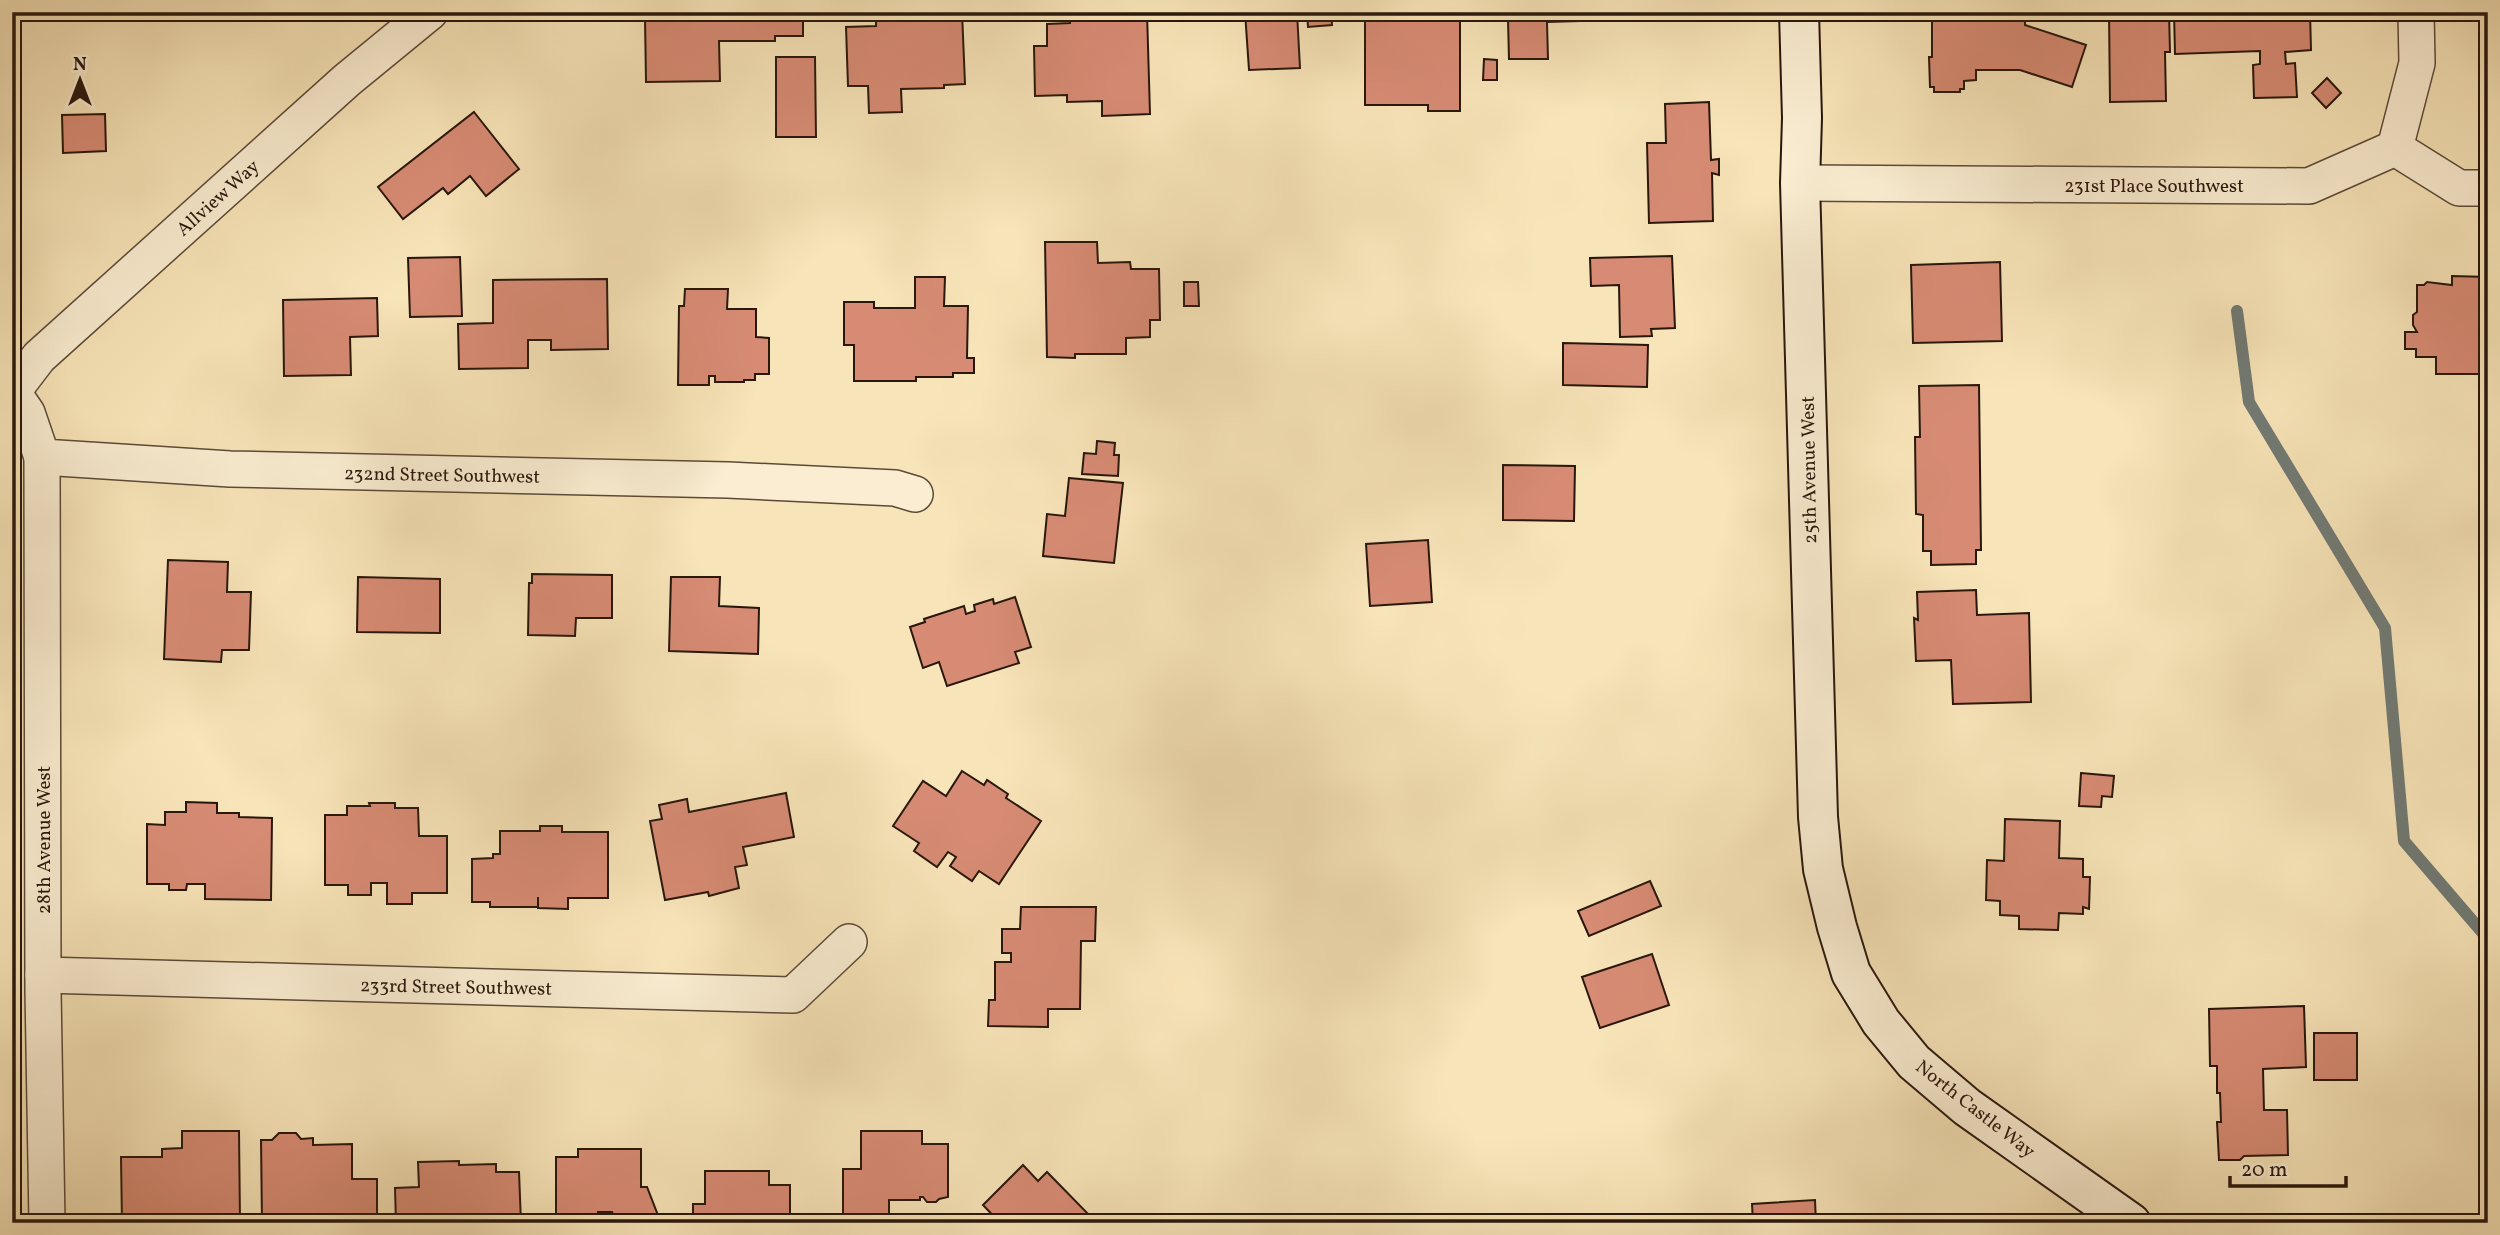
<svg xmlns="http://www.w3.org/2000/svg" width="2500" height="1235" font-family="Vollkorn,serif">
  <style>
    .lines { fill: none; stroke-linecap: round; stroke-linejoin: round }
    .stream { stroke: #717a74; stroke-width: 12 }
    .building { fill: #d78b74; stroke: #29170d; stroke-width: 2 }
    .street-casing { stroke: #5c4a38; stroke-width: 38 }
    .secondary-casing { stroke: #29170d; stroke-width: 42 }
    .street { stroke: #faedd1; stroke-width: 35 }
    .secondary { stroke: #faedd1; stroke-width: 38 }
    .labels { text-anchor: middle; stroke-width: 5; stroke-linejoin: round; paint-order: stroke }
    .street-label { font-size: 19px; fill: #29170d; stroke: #faedd1 }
  </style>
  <rect width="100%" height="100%" fill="#f7e4b8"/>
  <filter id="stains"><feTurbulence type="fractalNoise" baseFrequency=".00286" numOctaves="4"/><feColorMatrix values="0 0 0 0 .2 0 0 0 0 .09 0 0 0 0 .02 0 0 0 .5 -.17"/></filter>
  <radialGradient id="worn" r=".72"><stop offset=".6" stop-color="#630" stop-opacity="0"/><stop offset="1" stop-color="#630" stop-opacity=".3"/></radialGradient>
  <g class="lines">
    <path class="stream" d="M2237,311L2249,402L2385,628L2404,841L2488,939"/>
  </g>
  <g class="building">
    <path d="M685,12H803V36H775V41H719L720,81L646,82L645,18L685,17Z"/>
    <path d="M904,12H962L965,84L944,85V88L901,89L902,112L869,113L868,86H848L846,27L876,26V17L904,16Z"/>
    <path d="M1070,12H1147L1150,114L1102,116V101L1067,102V95L1035,96L1034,46H1047V24L1070,23Z"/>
    <path d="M1245,12H1297L1300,68L1249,70Z"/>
    <path d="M1307,12H1331L1332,25L1308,27Z"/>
    <path d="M1365,12H1460V111H1428V105H1365Z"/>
    <path d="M1486,12H1612L1613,20L1547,22L1548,59H1509L1508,20H1486Z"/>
    <path d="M1932,12H2025V25L2086,45L2072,87L2020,70H1976V80L1964,81V89H1960V92H1934V87H1930L1929,57H1932Z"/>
    <path d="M2109,12H2169L2170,52H2165L2166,101L2110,102Z"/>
    <path d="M2174,12H2310L2311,50L2285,52L2286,64L2295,63L2297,97L2254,98L2253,65L2260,64V51L2175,54Z"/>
    <path d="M2484,18H2488V61H2483Z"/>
    <path d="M776,57H815L816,137H776Z"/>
    <path d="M1484,59L1497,60V80H1483Z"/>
    <path d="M2327,78L2341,93L2326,108L2312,93Z"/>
    <path d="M1709,102L1711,160L1719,159V175L1712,173L1713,221L1649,223L1647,143H1666L1665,104Z"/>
    <path d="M474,112L519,169L486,196L470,176L448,194L443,188L403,219L378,187Z"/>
    <path d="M105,114L106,151L63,153L62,115Z"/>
    <path d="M1045,242H1097L1098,263L1130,262L1131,269H1159L1160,320H1150V337L1126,338V354H1075V358L1047,357Z"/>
    <path d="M1672,256L1675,328L1651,329L1652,336L1620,337L1619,285L1591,286L1590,258Z"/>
    <path d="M460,257L462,316L410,317L408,258Z"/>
    <path d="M2000,262L2002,341L1913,343L1911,265Z"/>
    <path d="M2452,276L2488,277L2485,374H2436V357H2416V349H2405V332H2417L2413,325V315L2417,312V285H2424L2427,282L2452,285Z"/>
    <path d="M915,277H945L944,306H968L967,358H974V373H953V377H916V381H854V345H844V302H874V308H915Z"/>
    <path d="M607,279L608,349L551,350V340H528V368L459,369L458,324L493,323V280Z"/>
    <path d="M1184,282H1198L1199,306H1184Z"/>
    <path d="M685,289H728L727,309H756V337L769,338V374H755V380H744V382H715V376H709V385H678L679,306H684Z"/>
    <path d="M377,298L378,336L350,337L351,375L284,376L283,300Z"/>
    <path d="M1563,343L1648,345L1647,387L1563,385Z"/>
    <path d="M1979,385L1981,550H1976V564L1931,565V551H1923V515L1916,514L1915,437H1920L1919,386Z"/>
    <path d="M1097,441L1115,443L1114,455H1119L1118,476L1082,474L1084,453L1096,454Z"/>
    <path d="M1503,465L1575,466L1574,521L1503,520Z"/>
    <path d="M1069,478L1123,483L1114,563L1043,556L1047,514L1065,516Z"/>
    <path d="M1428,540L1432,602L1370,606L1366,544Z"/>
    <path d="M168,560L228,562L227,592H251L249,650H222L221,662L164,659Z"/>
    <path d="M532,574L612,575V618H576L575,636L528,635L529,583H532Z"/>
    <path d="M358,577L440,579V633L357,632Z"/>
    <path d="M671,577H720L719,606L759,608L758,654L669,651Z"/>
    <path d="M1976,590L1977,615L2029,613L2031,702L1953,704L1951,660L1916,661L1914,618L1918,620L1917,592Z"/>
    <path d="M1015,597L1031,647L1015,652L1019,663L947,686L939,662L923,668L910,627L925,622L924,619L964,606L966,614L975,611L974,605L993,599L994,604Z"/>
    <path d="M962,771L984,785L987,780L1008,794L1006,798L1041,821L999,884L979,871L972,881L950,866L956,857L948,852L937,867L914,851L919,843L893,826L923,781L946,796Z"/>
    <path d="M2081,773L2114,776L2112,797L2102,796L2101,807L2079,806Z"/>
    <path d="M786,793L794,837L743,847L747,865L735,867L739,888L709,896L708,892L665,900L650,821L662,819L659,805L687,799L689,812Z"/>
    <path d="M186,802L217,803V813H239V817L272,818L271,900L205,899V884H187L186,890H169V884H147V824L165,825V812H186Z"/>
    <path d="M369,803H395V808H418L419,836H447V893H412V904H387V883H371V895H348V885H325V815H347V806H370Z"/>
    <path d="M2005,819L2060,821L2059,858L2083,859V877H2090L2089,909L2083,907V914L2059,913L2058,930L2019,929V916L2000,915V901L1986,900L1987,860L2004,861Z"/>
    <path d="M540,826H562V832H608V898H568V909L538,908V897V907H490V902H472V859L493,858V854H500V831H540Z"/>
    <path d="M1650,881L1661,906L1589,936L1578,911Z"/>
    <path d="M1021,907H1096L1095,941H1081L1080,1009H1048V1027L988,1026L989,1000H995V962H1011V953H1002V929H1020Z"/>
    <path d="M1652,954L1669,1005L1600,1028L1582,977Z"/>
    <path d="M2304,1006L2306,1067L2263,1069L2264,1110H2287L2288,1155L2244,1156L2240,1160H2219L2217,1122H2221L2220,1093H2217V1066H2210L2209,1009Z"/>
    <rect x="2314" y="1033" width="43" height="47"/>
    <path d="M182,1131H239L240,1223H122L121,1157H162V1149L182,1148Z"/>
    <path d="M861,1131H922V1144H948V1197L939,1199L936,1202H927L923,1197H920V1200H889V1215H843V1169H861Z"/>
    <path d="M279,1133H296L301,1139L313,1138V1145L352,1144V1179H377V1223H262L261,1140H272Z"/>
    <path d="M578,1149H641V1187H647L661,1223H617L612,1212H598V1218H576V1214H556V1157H578Z"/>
    <path d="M459,1161V1165L496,1164V1172H519L521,1223H396L395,1188L419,1187L418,1162Z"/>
    <path d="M1023,1165L1038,1181L1047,1172L1093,1219L1089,1223H1000L983,1205Z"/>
    <path d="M705,1171H769V1185H790V1223H693V1204H705Z"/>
    <path d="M1815,1200L1816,1223H1753L1752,1204Z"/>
  </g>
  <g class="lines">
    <g class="street-casing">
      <g id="street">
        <path d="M2395,148L2417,63L2416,12"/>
        <path d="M1800,183L2309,186L2395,148L2459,188H2488"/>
        <path d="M12,391L27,413L42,457L230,469L728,480L895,488L915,494"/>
        <path d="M13,391L39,357L347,80L430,12"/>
        <path d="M42,457L43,990L47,1223"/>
        <path d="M43,975L793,995L849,942"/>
      </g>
    </g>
    <g class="secondary-casing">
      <path id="secondary" d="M1799,12L1802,118L1800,183L1818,817L1823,869L1837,927L1851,973L1881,1022L1914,1062L1967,1107L2131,1223"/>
    </g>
    <use href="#street" class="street"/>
    <use href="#secondary" class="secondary"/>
  </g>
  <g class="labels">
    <g class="street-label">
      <text x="2154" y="192">231st Place Southwest</text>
      <text transform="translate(217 197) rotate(-42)" y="7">Allview Way</text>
      <text transform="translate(1808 470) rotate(-91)" y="7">25th Avenue West</text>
      <text transform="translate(442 474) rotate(1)" y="7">232nd Street Southwest</text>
      <text transform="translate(43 840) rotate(-90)" y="7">28th Avenue West</text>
      <text transform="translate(456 986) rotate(1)" y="7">233rd Street Southwest</text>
      <text transform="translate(1976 1108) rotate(38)" y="7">North Castle Way</text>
    </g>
  </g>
  <rect width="2500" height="1235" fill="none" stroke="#f7e4b8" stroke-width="42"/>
  <rect x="14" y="14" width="2472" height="1207" fill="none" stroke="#29170d" stroke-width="3.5"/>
  <rect x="21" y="21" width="2458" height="1193" fill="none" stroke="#29170d" stroke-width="2"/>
  <g transform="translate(80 80)" stroke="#faedd1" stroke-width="5" paint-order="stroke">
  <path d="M0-5L12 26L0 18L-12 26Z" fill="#29170d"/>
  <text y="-10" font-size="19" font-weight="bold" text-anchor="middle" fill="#29170d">N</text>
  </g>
  <path d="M2230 1176v10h116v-10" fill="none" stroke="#29170d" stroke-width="3.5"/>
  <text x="2241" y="1176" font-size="21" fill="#29170d" stroke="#faedd1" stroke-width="5" paint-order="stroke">20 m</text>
  <rect width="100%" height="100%" filter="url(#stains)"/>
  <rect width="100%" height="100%" fill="url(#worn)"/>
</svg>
